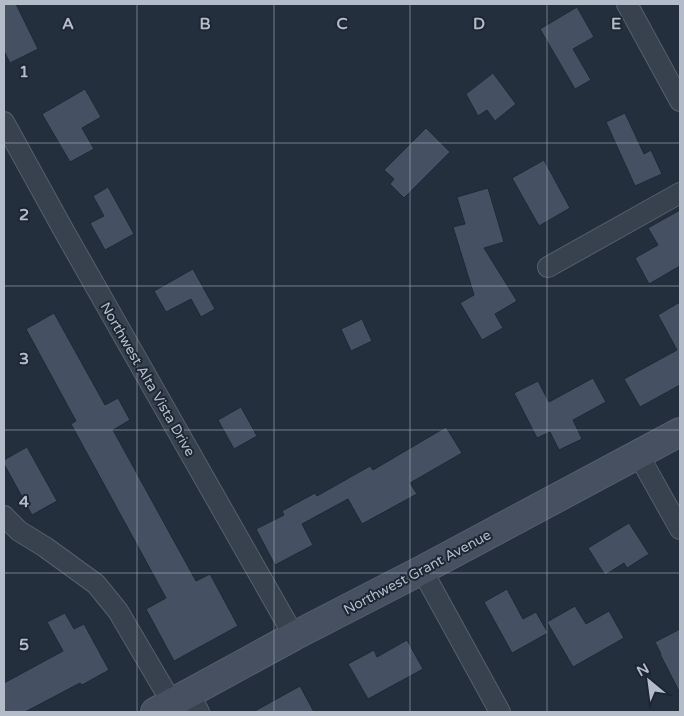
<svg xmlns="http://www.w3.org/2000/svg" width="684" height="716" font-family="'Varela Round',sans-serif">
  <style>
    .building { fill: #455162; stroke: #1f2835 }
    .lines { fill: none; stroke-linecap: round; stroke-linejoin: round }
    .street-casing { stroke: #565f6c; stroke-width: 22 }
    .secondary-casing { stroke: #565f6c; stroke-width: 30 }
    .street { stroke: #38414e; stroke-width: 20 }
    .secondary { stroke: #465061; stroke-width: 28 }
    .grid { fill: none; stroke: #b4bcc9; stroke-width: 1; stroke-opacity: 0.55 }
    .labels { text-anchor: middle; stroke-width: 4; stroke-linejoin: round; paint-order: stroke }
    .street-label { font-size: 14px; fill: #b4bcc9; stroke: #1d2633 }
    .grid-label { font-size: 16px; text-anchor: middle; font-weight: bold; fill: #b4bcc9; stroke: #1d2633; stroke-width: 4; stroke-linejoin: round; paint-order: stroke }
  </style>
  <rect width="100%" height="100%" fill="#242f3e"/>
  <g class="building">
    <path d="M4,4H16L38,49L10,63L4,51Z"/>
    <path d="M577,7L594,37L573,49L591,80L575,89L540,29Z"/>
    <path d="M493,73L516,104L495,121L487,110L478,116L466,94Z"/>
    <path d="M85,89L101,117L82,128L94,149L70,162L42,114Z"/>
    <path d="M625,113L644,154L651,150L662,174L635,186L606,122Z"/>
    <path d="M426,128L450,152L404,198L390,184L394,179L384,170Z"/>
    <path d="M544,160L570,208L539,226L512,178Z"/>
    <path d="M108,187L134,234L105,250L90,223L104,216L93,196Z"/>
    <path d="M488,188L504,242L484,248L517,301L495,314L503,328L482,340L460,303L474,295L453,227L465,224L457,197Z"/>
    <path d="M680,210V266L649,284L635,258L658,245L648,228Z"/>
    <path d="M193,269L215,309L201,317L191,299L166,312L154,291Z"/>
    <path d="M680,302V385L640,407L624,379L677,350L658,315Z"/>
    <path d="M54,313L105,405L118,398L130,420L113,430L196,581L210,574L238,626L174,661L146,609L166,598L71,424L76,421L26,329Z"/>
    <path d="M362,319L372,341L351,351L341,329Z"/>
    <path d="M593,378L606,402L573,420L582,439L559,450L550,432L537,438L514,393L538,381L549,402Z"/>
    <path d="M241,407L257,436L234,449L218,420Z"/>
    <path d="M446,427L462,453L410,483L417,494L362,524L348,499L302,524L313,545L275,565L256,529L284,515L282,511L315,493L317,496L370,466L373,470Z"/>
    <path d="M27,447L57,501L32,515L4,464V460Z"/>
    <path d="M629,523L649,554L627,568L624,563L605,575L588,548Z"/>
    <path d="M507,589L523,619L536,612L548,633L512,653L484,602Z"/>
    <path d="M575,606L586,624L609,611L624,638L573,667L547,622Z"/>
    <path d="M65,613L74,629L84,624L109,670L82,685L80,683L25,712H4V683L63,651L47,622Z"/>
    <path d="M680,629V693L660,654H661L655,642Z"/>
    <path d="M407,640L423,669L368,699L348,664L374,650L377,657Z"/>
    <path d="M300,686L314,712H253Z"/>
  </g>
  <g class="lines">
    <g class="street-casing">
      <g id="street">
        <path d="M627,4L680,101"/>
        <path d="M4,122L64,231L294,636"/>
        <path d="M548,267L680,193"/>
        <path d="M638,454L680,529"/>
        <path d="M4,516L19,531L45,547L96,584L118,611L172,703"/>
        <path d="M422,570L500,712"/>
        <path d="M189,694L199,712"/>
      </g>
    </g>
    <g class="secondary-casing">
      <path id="secondary" d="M155,712L294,636L422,570L680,432"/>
    </g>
    <use href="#street" class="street"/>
    <use href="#secondary" class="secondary"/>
  </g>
  <path class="grid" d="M137,4V712M274,4V712M410,4V712M547,4V712M4,143H680M4,286H680M4,430H680M4,573H680"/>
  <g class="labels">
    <g class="street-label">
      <text transform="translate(148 379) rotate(60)" y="5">Northwest Alta Vista Drive</text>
      <text transform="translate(417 572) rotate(-28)" y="5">Northwest Grant Avenue</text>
    </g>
  </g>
  <g class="grid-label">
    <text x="68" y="29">A</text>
    <text x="205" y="29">B</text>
    <text x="342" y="29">C</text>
    <text x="479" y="29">D</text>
    <text x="616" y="29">E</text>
    <text x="24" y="77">1</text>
    <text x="24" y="220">2</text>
    <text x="24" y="364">3</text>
    <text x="24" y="507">4</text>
    <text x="24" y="650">5</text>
  </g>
  <rect width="684" height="716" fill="none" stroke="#b4bcc9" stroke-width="10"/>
  <g transform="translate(649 681) rotate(331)" stroke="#1d2633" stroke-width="4" paint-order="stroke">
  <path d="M0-4L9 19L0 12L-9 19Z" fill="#b4bcc9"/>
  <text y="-8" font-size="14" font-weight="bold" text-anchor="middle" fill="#b4bcc9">N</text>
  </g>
</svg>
